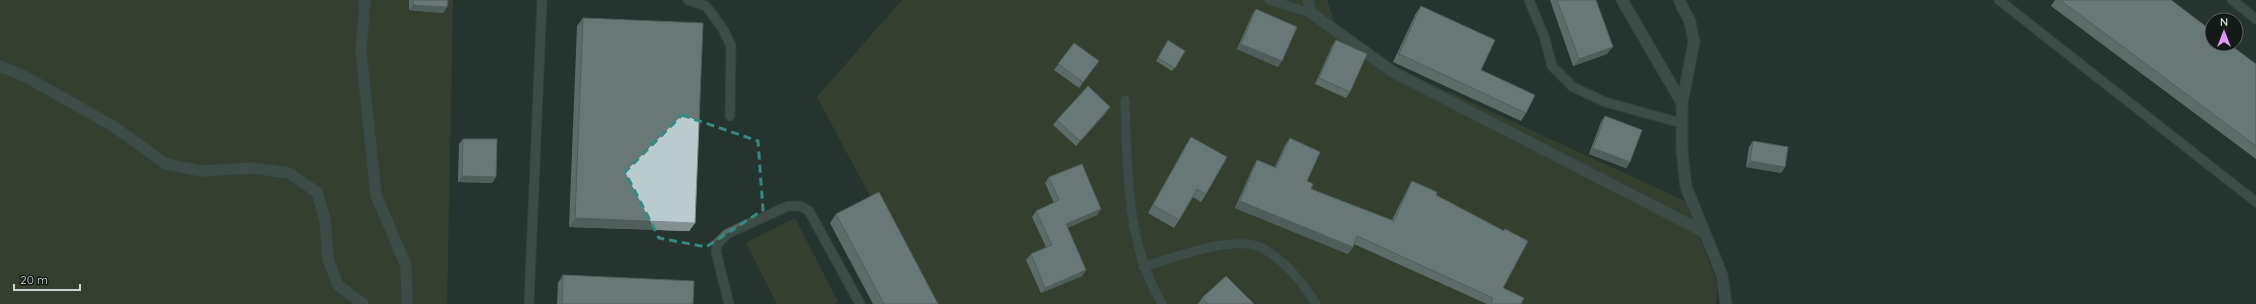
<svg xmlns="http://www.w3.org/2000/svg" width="2256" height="304" font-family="Quicksand,sans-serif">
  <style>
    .green { fill: #484d2f }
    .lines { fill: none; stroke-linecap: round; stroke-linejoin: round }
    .service-casing { stroke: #43504c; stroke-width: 11 }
    .minor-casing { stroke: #43504c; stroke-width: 13 }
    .service { stroke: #596863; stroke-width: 9 }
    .minor { stroke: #596863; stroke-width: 11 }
    .wall { fill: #9fafb0 }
    .shaded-wall { fill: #828e90 }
    .building { fill: #b9cbcd; stroke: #828e90 }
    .marked { fill: none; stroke: #358982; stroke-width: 3; stroke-dasharray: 8 5; stroke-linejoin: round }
  </style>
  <rect width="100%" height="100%" fill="#263430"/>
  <g class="green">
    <path d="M0,0H453L447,304H0Z"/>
    <path d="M902,0H1327L1334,22L1385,63L1685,201L1717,283L1716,304H928L817,97Z"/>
    <path d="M795,218L838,302L835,304H777L746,243Z"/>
  </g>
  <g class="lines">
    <g class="service-casing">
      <g id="service">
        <path d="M688,0L706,6L723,29L731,46L730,116"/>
        <path d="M1269,0L1311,13"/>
        <path d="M1529,0L1544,36L1552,66L1573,87L1605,102L1681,123"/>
        <path d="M1999,0L2256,202"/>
        <path d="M2232,0L2256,19"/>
        <path d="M1125,100C1127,168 1126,243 1162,304"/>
        <path d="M1143,267C1173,258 1231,235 1260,247C1281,256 1305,285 1316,304"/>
        <path d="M529,304L542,0"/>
        <path d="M729,304L716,252L717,244L727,234L788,206H800L809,211L860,304"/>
      </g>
    </g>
    <g class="minor-casing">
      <g id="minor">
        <path d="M365,0L361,51L376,195L406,266L407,304"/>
        <path d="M1308,0L1311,13L1393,72L1704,232"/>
        <path d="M1622,0L1682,103"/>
        <path d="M1679,0L1690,22L1694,42L1682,103V151L1686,187L1722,275L1726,304"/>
        <path d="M0,66L26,77L113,126L166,164L201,171L253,168L289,173L317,192L325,220L328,259L338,285L363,304"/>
      </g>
    </g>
    <use href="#service" class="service"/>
    <use href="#minor" class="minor"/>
  </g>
  <g class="wall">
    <path d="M409,0H448L447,7L443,13L409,10Z"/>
    <path d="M1550,0H1596L1607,54L1573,66Z"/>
    <path d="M2055,0H2171L2256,64V159L2051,6Z"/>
    <path d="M1421,6L1481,70L1526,113L1521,121L1393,62L1416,13Z"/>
    <path d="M1256,9L1278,67L1237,49L1252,15Z"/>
    <path d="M583,18L695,223L689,231L569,227L577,26Z"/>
    <path d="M1336,40L1350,92L1346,98L1315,84L1332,46Z"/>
    <path d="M1074,43L1099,61L1079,88L1054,70Z"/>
    <path d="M1166,44L1185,51L1172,71L1156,61Z"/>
    <path d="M1106,113L1076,146L1053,125L1057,120Z"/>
    <path d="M1605,116L1630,162L1626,168L1589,154L1601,122Z"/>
    <path d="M1191,137L1206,194L1201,202L1193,197L1179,220L1174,228L1148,213L1186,145Z"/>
    <path d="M1290,138L1307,181L1311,189L1392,220L1408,188L1412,181L1436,195L1503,288L1521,304H1487L1354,244L1353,247L1348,254L1235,208L1253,167L1257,160L1275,167L1285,145Z"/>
    <path d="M463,139L496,177L492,183L458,182L459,144Z"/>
    <path d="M1753,141L1785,167L1781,173L1746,167L1749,147Z"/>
    <path d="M1049,177L1097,215L1067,228L1086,270L1082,276L1041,293L1026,260L1031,254L1046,247L1032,217L1036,211L1054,203L1045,183Z"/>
    <path d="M836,214L938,304H873L830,223Z"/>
    <path d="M563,275L693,304H557L558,283Z"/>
    <path d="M1202,298L1254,304H1198Z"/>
  </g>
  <g class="shaded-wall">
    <path d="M413,5L447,7L443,13L409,10Z"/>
    <path d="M1241,44L1282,61L1278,67L1237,49Z"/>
    <path d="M1613,47L1607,54L1573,66L1579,59Z"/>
    <path d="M1110,107L1106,113L1076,146L1080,141Z"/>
    <path d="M1593,148L1630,162L1626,168L1589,154Z"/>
    <path d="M1750,161L1785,167L1781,173L1746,167Z"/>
    <path d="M462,176L496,177L492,183L458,182Z"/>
    <path d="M1240,201L1353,247L1348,254L1235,208Z"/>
    <path d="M1101,209L1097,215L1062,230L1066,224Z"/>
    <path d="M575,218L695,223L689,231L569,227Z"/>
    <path d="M1086,270L1082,276L1041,293L1045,288Z"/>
  </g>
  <g class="building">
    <path d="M413,0H448L447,7L413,5Z"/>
    <path d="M1557,0H1596L1613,47L1579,59Z"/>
    <path d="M2060,0H2171L2212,31V44H2229L2256,64V146Z"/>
    <path d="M1421,6L1495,40L1481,70L1535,95L1526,113L1399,54Z"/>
    <path d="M1256,9L1297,27L1282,61L1241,44Z"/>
    <path d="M583,18L703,23L695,223L575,218Z"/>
    <path d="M1168,40L1185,51L1175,68L1158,58Z"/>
    <path d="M1336,40L1367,54L1350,92L1319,78Z"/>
    <path d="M1074,43L1099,61L1083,82L1058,64Z"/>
    <path d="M1088,86L1110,107L1080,141L1057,120Z"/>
    <path d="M1605,116L1642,130L1630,162L1593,148Z"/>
    <path d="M1191,137L1227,157L1206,194L1197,189L1179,220L1153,205Z"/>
    <path d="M1290,138L1320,152L1307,181L1313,184L1311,189L1394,221L1412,181L1437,192L1436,195L1504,231L1505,229L1528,241L1503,288L1524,298L1521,304H1491L1493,298L1357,236L1353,247L1240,201L1257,160L1276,168Z"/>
    <path d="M463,139H497L496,177L462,176Z"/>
    <path d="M1753,141L1788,147L1785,167L1750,161Z"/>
    <path d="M1082,164L1101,209L1066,224L1086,270L1045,288L1031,254L1052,245L1036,211L1059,200L1049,177Z"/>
    <path d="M879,192L938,304H884L836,214Z"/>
    <path d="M563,275L694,281L693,304H562Z"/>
    <path d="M1226,276L1254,304H1208L1202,298Z"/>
  </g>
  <path d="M0 0H2256V304H0ZM682,115L758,141L763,210L706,247L659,238L625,172Z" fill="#263430" fill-opacity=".55" fill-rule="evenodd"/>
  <path class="marked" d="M682,115L758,141L763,210L706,247L659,238L625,172Z"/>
  <g transform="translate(2224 32)"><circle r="19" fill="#141a18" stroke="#5e6563"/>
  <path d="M0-3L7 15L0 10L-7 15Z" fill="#de98f3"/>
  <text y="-6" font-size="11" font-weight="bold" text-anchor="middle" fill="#cdd6d3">N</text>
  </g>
  <path d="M14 284v6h66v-6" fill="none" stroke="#cdd6d3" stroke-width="2"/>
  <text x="20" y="284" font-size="12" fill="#cdd6d3" stroke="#141a18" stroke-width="3" paint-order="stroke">20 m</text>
</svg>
